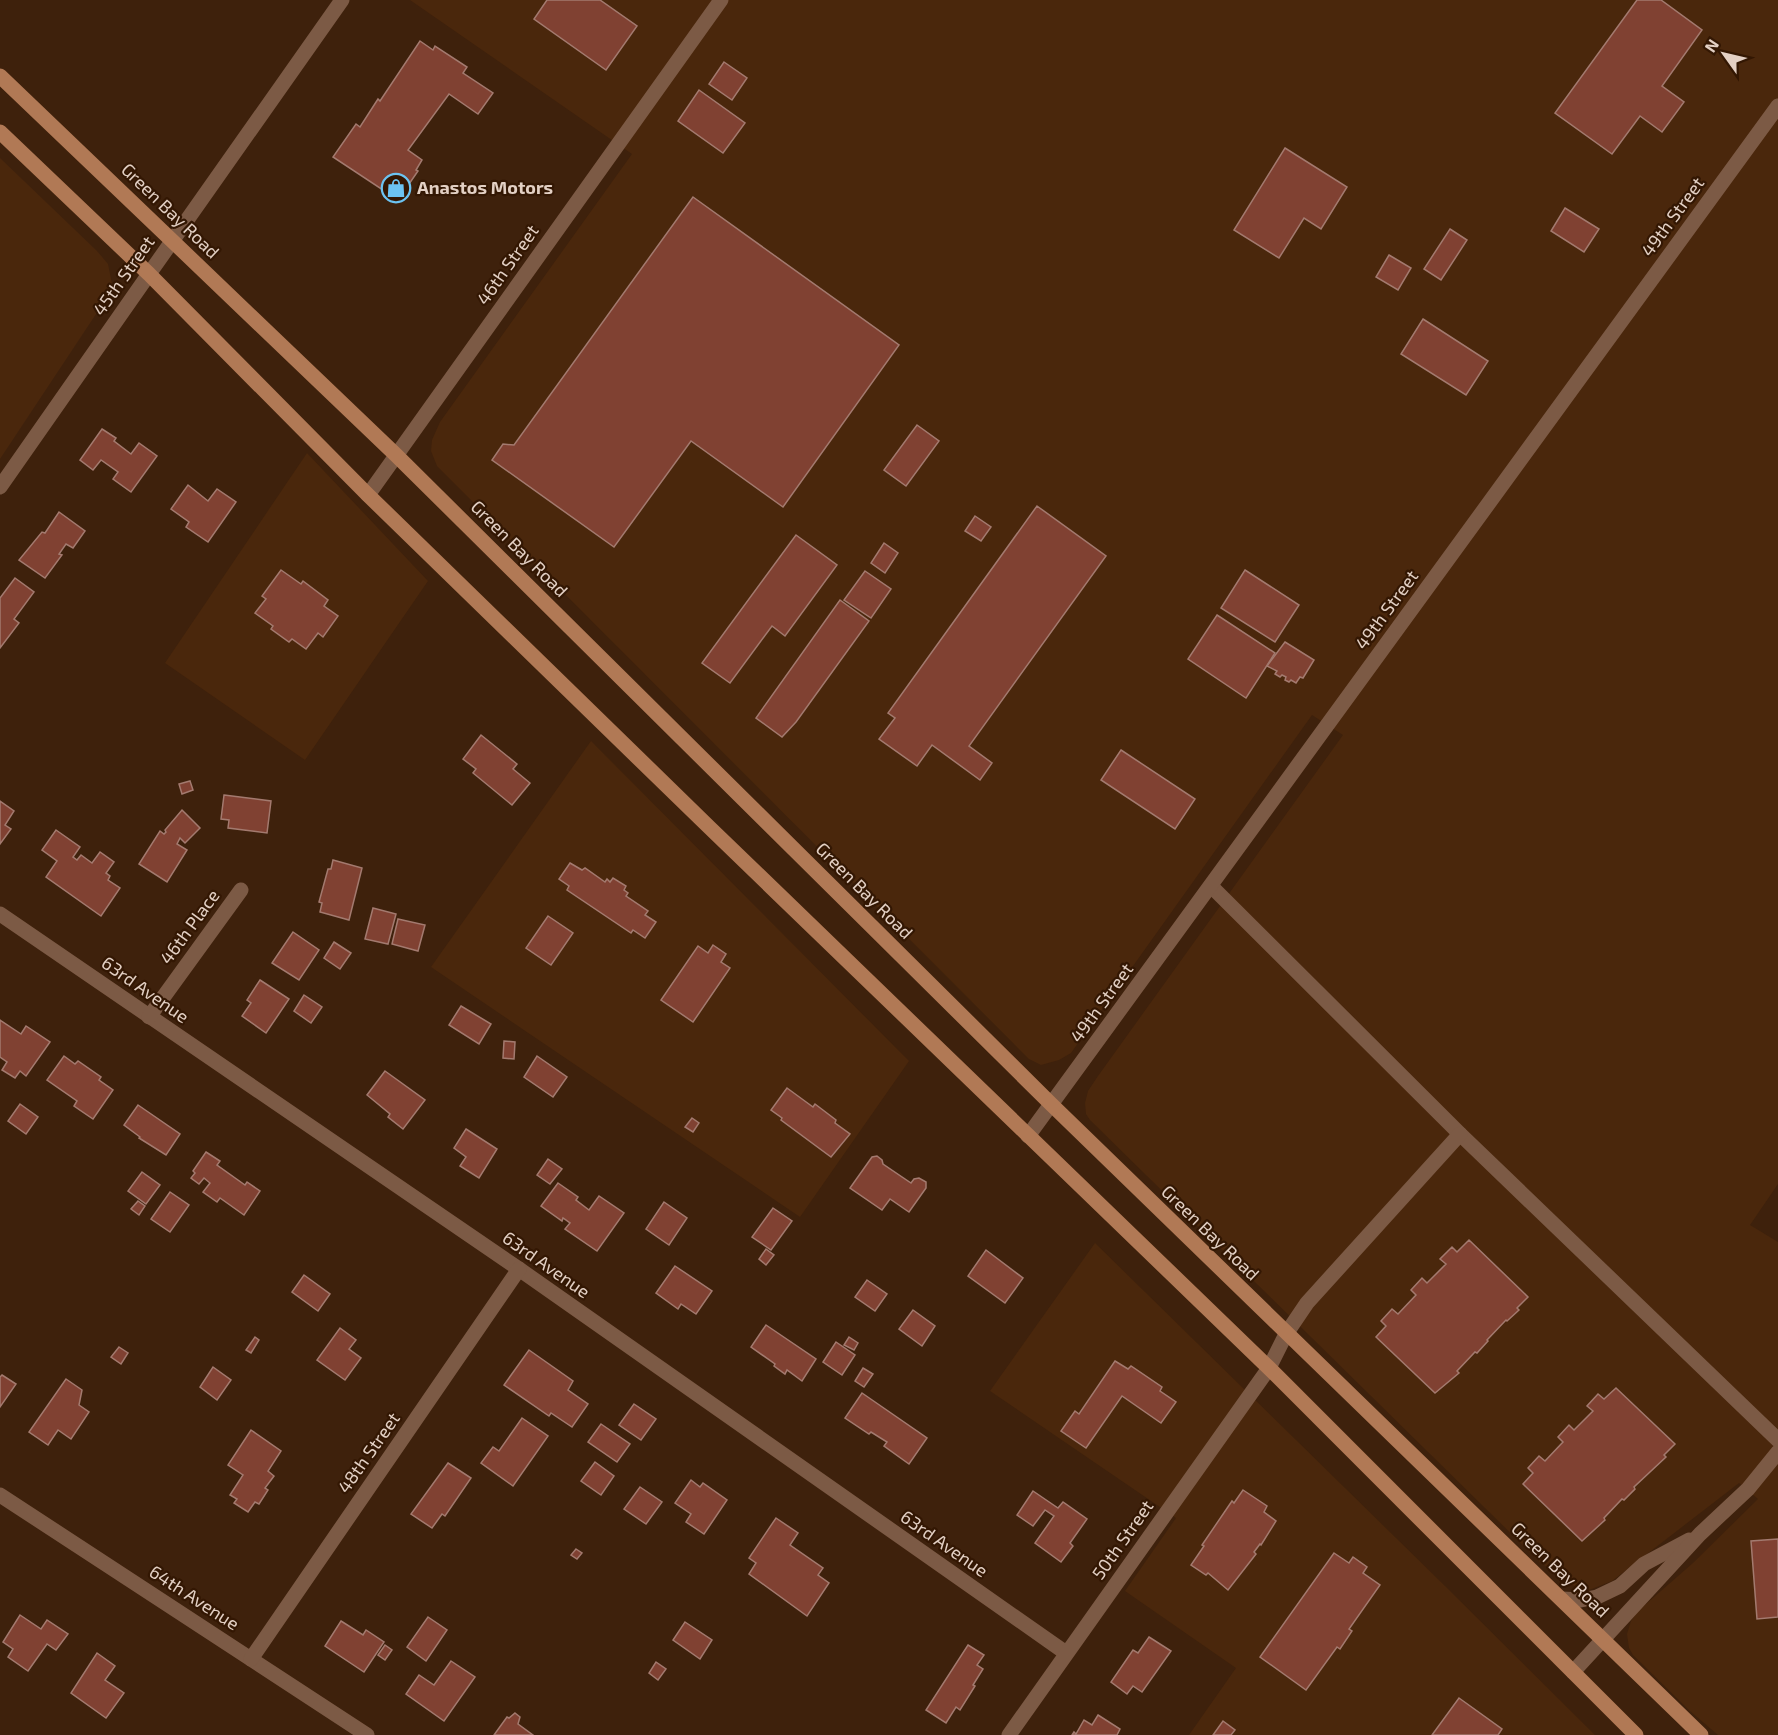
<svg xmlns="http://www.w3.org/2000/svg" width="1778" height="1735" font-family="'Exo 2',sans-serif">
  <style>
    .built { fill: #4a270c }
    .building { fill: #804132; stroke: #a37a6f; stroke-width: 1.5 }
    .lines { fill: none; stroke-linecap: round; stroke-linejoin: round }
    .minor { stroke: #7c5a45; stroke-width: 15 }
    .tertiary { stroke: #7c5a45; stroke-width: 15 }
    .primary { stroke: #b17955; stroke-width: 15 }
    .labels { text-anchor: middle; stroke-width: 4.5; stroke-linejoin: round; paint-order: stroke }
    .poi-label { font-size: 18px; font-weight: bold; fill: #e3d0c4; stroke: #331703; text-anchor: start }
    .street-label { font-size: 18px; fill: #e3d0c4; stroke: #331703 }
  </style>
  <rect width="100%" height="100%" fill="#3e210c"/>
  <g class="built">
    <path d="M410,0H1778V1184L1750,1225L1778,1242V1735H1718L1690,1711L1633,1655L1629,1648L1627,1634L1631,1621L1638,1611L1693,1563L1758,1499L1739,1483L1612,1581L1589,1590H1580L1541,1563L1090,1120L1086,1114L1085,1103L1088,1091L1098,1076L1343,735L1312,715L1071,1053L1059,1060L1041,1065L1029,1059L437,466L431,451L432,440L440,422L632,154Z"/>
    <path d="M0,158L97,251L108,264L112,284L106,299L0,459Z"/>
    <path d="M307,453L428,581L305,760L165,663Z"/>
    <path d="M591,741L909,1061L800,1217L431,967Z"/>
    <path d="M1095,1243L1445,1586L1595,1735H1189L1236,1668L1125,1591L1176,1518L990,1391Z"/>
  </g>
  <g class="building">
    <path d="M547,0H600L637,26L606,70L534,19Z"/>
    <path d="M1637,0H1661L1702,30L1662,86L1684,102L1662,132L1640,116L1612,154L1555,113Z"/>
    <path d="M420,41L433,50L435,46L467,67L463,73L493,93L478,114L449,94L408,150L422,160L416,170L418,171L398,200L333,157L356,124L360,127L378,99L380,101Z"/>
    <path d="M724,62L747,78L732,100L709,84Z"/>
    <path d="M699,90L745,123L723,153L678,121Z"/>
    <path d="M1285,148L1347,187L1321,229L1304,218L1279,258L1234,230Z"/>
    <path d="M693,197L899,345L783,507L691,441L614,547L492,460L503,444L514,445Z"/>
    <path d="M1565,208L1599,229L1584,252L1551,231Z"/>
    <path d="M1450,229L1467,240L1441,280L1424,269Z"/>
    <path d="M1389,255L1411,268L1398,290L1376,277Z"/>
    <path d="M1423,319L1488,361L1466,395L1401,354Z"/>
    <path d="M917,425L939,441L906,486L884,470Z"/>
    <path d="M102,429L116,438L114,441L131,454L139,443L157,456L131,492L113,479L118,472L101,460L93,470L80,460Z"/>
    <path d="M188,485L208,501L217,489L236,502L208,542L186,527L189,522L171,509Z"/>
    <path d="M1037,506L1106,556L969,746L992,763L980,780L932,745L917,766L879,739L895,718L888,713Z"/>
    <path d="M59,512L85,531L73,548L66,544L59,554L62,555L45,578L19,560L42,532L45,533Z"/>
    <path d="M975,516L991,527L981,541L965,531Z"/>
    <path d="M796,535L837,565L785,636L772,626L730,683L702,663Z"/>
    <path d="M884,543L898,553L885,573L871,563Z"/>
    <path d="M281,570L301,584L303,581L328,600L324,606L338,616L323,637L318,633L306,649L292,639L289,642L271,629L273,626L255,613L266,599L262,596Z"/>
    <path d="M1245,570L1299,605L1275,642L1221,608Z"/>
    <path d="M865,571L891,589L871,618L844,600Z"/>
    <path d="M15,578L34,592L14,619L19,623L0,648V598Z"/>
    <path d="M840,600L869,621L796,722L782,737L756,718Z"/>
    <path d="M1217,615L1275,653L1246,698L1188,659Z"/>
    <path d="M1285,642L1314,660L1303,678L1300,677L1296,683L1291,680L1289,682L1285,680L1286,677L1282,675L1280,677L1275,674L1277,671L1267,666Z"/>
    <path d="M481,735L517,764L513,769L530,783L512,805L473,773L476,769L463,759Z"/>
    <path d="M1121,750L1195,799L1175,829L1101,780Z"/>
    <path d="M190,781L193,790L182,794L179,784Z"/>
    <path d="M224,795L271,801L267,833L228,828L229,820L221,819Z"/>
    <path d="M0,801L14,811L5,825L11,829L0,844Z"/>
    <path d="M182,810L200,828L185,843L180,838L177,844L187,850L167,882L139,864L160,831L164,834L166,832L165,830Z"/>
    <path d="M56,830L80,847L73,857L77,860L81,855L92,863L100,852L114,862L106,873L110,876L108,880L120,888L101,916L46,877L57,861L42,850Z"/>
    <path d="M333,860L362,868L349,920L320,912L322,903L319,902L328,869H331Z"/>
    <path d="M570,863L582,870L585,868L605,882L607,879L610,882L613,878L626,886L624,890L628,893L626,896L648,911L645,915L656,922L645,938L633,930L631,933L567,890L569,886L559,879Z"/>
    <path d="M373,908L396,914L388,944L365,939Z"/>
    <path d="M548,916L573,933L551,965L526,948Z"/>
    <path d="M398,919L425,925L418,951L392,944Z"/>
    <path d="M293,932L319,950L299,980L272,963Z"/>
    <path d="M334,942L351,953L340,969L324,958Z"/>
    <path d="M713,945L726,954L721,962L730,968L693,1022L661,1000L698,946L708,953Z"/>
    <path d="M260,980L289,999L266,1033L242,1016L251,1003L247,1000Z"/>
    <path d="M304,995L322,1007L311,1023L294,1011Z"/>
    <path d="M461,1006L491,1024L479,1044L449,1025Z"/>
    <path d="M0,1020L21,1034L26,1026L50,1042L26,1076L20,1071L15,1078L2,1070L7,1062L0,1057Z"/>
    <path d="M504,1041L515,1042L514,1059L503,1058Z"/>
    <path d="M64,1056L75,1064L78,1061L101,1077L99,1080L113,1090L93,1119L74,1106L77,1101L47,1080Z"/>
    <path d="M537,1056L567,1077L553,1097L524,1077Z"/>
    <path d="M385,1071L425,1100L403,1129L388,1117L390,1114L367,1095Z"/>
    <path d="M787,1088L813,1107L815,1104L836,1120L835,1123L850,1134L831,1157L781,1120L782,1118L771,1110Z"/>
    <path d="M20,1104L38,1117L26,1134L8,1121Z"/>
    <path d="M138,1105L180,1134L166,1155L139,1138L140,1137L124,1125Z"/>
    <path d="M692,1118L699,1123L693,1132L685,1127Z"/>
    <path d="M466,1129L497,1149L479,1178L460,1166L466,1157L454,1148Z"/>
    <path d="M206,1152L220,1161L217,1165L245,1185L247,1182L260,1191L244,1215L220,1198L217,1202L203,1192L210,1183L204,1178L199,1184L191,1178L195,1173L193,1171Z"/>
    <path d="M877,1156L882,1160L883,1164L911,1183L914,1179L919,1178L926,1182V1188L909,1212L890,1199L882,1210L850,1188L872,1157Z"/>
    <path d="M548,1159L562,1169L550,1184L537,1175Z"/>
    <path d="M142,1172L160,1185L146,1204L128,1191Z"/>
    <path d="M558,1183L578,1197L576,1200L589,1210L599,1196L624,1213L597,1251L565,1229L570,1223L563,1218L562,1221L541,1206Z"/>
    <path d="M170,1192L189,1205L170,1232L151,1219Z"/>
    <path d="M138,1201L145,1206L139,1215L131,1209Z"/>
    <path d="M664,1202L687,1218L669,1245L646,1229Z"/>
    <path d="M773,1208L792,1221L771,1250L752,1237Z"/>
    <path d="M1469,1240L1528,1297L1517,1308L1519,1310L1507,1321L1506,1320L1487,1340L1488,1341L1477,1353L1475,1352L1457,1371L1459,1373L1435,1393L1376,1337L1386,1326L1381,1321L1392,1309L1398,1314L1416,1295L1411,1290L1422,1278L1427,1283L1446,1264L1440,1259L1452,1247L1457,1252Z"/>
    <path d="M766,1249L774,1255L766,1265L759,1259Z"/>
    <path d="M986,1250L1023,1278L1005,1303L968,1276Z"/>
    <path d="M675,1266L712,1291L696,1314L681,1304L678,1309L656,1293Z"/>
    <path d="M304,1275L330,1294L318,1311L292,1292Z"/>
    <path d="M867,1280L887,1294L875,1311L855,1297Z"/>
    <path d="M913,1310L935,1326L922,1346L899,1329Z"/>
    <path d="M766,1325L816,1359L802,1381L787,1370L785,1374L774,1366L775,1364L751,1347Z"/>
    <path d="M340,1328L356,1340L349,1349L361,1358L345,1380L317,1360Z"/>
    <path d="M255,1337L259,1340L251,1353L246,1350Z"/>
    <path d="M849,1337L858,1343L854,1350L844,1345Z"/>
    <path d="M836,1342L855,1355L842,1375L823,1362Z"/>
    <path d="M119,1347L128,1353L121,1364L111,1357Z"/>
    <path d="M529,1350L573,1381L568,1390L588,1404L572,1427L551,1413L549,1416L504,1385Z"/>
    <path d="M1115,1361L1128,1369L1131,1366L1162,1387L1160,1391L1176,1402L1161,1423L1122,1396L1086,1448L1061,1431L1075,1411L1079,1414Z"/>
    <path d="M213,1367L231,1380L217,1400L200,1387Z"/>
    <path d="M863,1368L873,1374L864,1387L855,1381Z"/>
    <path d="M2,1375L16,1384L0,1407V1377Z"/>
    <path d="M66,1379L82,1390L79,1405L89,1412L71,1439L58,1430L48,1445L29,1432Z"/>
    <path d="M1616,1388L1675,1444L1664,1455L1666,1457L1634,1487L1635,1489L1624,1500L1622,1499L1604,1518L1605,1520L1582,1541L1523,1484L1533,1473L1528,1468L1539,1456L1545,1461L1563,1442L1558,1437L1569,1425L1574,1430L1593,1411L1587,1406L1598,1394L1604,1399Z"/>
    <path d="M862,1393L927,1438L909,1464L884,1446L887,1442L871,1432L869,1434L845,1418Z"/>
    <path d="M634,1404L656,1419L641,1440L619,1425Z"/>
    <path d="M522,1418L548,1436L513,1486L481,1463L493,1447L499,1451Z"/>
    <path d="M601,1424L630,1444L617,1462L588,1442Z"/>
    <path d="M251,1430L281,1451L268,1471L274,1476L265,1488L268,1490L259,1504L255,1502L248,1512L234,1503L237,1499L230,1495L243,1475L228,1465Z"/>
    <path d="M595,1462L614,1476L601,1495L581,1481Z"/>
    <path d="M448,1463L471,1478L445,1516L442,1514L432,1528L411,1514Z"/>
    <path d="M691,1480L700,1487L703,1483L727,1500L704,1534L686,1522L691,1514L675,1503Z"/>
    <path d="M640,1487L662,1502L646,1524L624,1509Z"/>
    <path d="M1243,1490L1267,1506L1264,1512L1276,1521L1261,1545L1260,1544L1254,1552L1256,1554L1228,1590L1208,1573L1206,1575L1191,1565L1204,1546L1202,1545L1232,1501L1234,1503Z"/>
    <path d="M1033,1491L1058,1508L1063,1502L1087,1519L1070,1543L1073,1546L1061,1562L1035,1543L1054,1516L1045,1510L1033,1526L1017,1515Z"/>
    <path d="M776,1518L798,1533L790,1545L823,1568L818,1575L829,1583L807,1616L749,1574L756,1563L749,1558Z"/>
    <path d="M1778,1539V1617L1757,1619L1751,1541Z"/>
    <path d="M576,1549L582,1553L577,1559L571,1555Z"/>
    <path d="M1334,1553L1349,1563L1353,1557L1367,1567L1363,1573L1380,1585L1349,1629L1352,1631L1340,1649L1337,1647L1306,1690L1260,1657Z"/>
    <path d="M20,1615L41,1629L47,1620L68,1634L56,1650L47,1644L28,1671L8,1657L13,1649L3,1642Z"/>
    <path d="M428,1617L447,1630L426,1661L407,1647Z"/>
    <path d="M341,1621L363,1635L366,1630L384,1642L364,1672L325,1646Z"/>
    <path d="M685,1622L712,1640L700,1659L673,1640Z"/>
    <path d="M1149,1637L1171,1651L1142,1692L1133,1686L1127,1694L1111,1682L1133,1650L1138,1653Z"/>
    <path d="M385,1645L392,1650L385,1660L378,1655Z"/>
    <path d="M968,1645L984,1655L977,1665L983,1669L973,1685L975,1686L960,1710L956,1707L946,1723L926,1710Z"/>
    <path d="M97,1653L115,1666L105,1680L124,1693L106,1718L71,1693Z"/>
    <path d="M451,1661L475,1677L444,1721L406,1694L419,1675L434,1685Z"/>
    <path d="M656,1662L666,1669L658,1680L649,1673Z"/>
    <path d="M1459,1698L1502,1729L1498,1735H1432Z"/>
    <path d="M515,1713L520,1717L518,1724L533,1735H494L507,1717L509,1718Z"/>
    <path d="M1098,1715L1120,1729L1117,1735H1072L1074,1732L1076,1734L1084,1720L1092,1725Z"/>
    <path d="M1223,1721L1235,1730L1231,1735H1213Z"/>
  </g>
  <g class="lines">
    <g class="minor">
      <path d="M0,487L149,274"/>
      <path d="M368,495L721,0"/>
      <path d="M1211,886L1460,1134L1778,1440"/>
      <path d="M0,914L519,1269L1066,1653"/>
      <path d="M149,1017L241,890"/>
      <path d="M1028,1136L1778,106"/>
      <path d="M0,1495L367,1735"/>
      <path d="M1562,1599L1581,1600L1597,1597L1620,1586L1644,1564L1689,1540"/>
      <path d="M251,1659L519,1269"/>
      <path d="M1573,1672L1700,1534L1748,1489L1778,1452"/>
      <path d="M1009,1735L1269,1368L1286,1334L1307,1303L1460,1134"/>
    </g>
    <path class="tertiary" d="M149,274L342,0"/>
    <g class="primary">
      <path d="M0,76L396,455L1051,1104L1701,1735"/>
      <path d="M0,132L149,274L368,495L710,828L1269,1368L1636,1735"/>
    </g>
  </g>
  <defs>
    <g id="shop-ring" transform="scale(1.5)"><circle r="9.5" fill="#331703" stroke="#6cc3f2" stroke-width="1.5"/><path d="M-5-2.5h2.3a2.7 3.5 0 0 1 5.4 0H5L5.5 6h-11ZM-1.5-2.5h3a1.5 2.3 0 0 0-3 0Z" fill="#6cc3f2"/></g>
  </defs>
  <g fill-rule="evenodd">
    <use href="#shop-ring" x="396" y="188"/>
  </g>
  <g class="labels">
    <g class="poi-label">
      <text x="417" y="194">Anastos Motors</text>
    </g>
    <g class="street-label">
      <text transform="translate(170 211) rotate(44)" y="6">Green Bay Road</text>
      <text transform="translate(1673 217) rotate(-54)" y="6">49th Street</text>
      <text transform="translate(508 265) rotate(-55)" y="6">46th Street</text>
      <text transform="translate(124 276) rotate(-55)" y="6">45th Street</text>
      <text transform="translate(519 549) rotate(45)" y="6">Green Bay Road</text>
      <text transform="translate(1387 610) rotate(-54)" y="6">49th Street</text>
      <text transform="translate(864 891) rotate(45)" y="6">Green Bay Road</text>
      <text transform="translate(190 927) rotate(-54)" y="6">46th Place</text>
      <text transform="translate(145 990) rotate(35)" y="6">63rd Avenue</text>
      <text transform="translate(1102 1003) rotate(-54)" y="6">49th Street</text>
      <text transform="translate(1210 1233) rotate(44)" y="6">Green Bay Road</text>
      <text transform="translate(546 1265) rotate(35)" y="6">63rd Avenue</text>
      <text transform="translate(369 1453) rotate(-55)" y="6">48th Street</text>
      <text transform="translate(1123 1540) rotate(-55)" y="6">50th Street</text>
      <text transform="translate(944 1544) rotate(35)" y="6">63rd Avenue</text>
      <text transform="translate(1560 1570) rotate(44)" y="6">Green Bay Road</text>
      <text transform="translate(194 1598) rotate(33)" y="6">64th Avenue</text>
    </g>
  </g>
  <g transform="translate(1724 54) rotate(304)" stroke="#331703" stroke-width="4.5" paint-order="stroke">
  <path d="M0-4.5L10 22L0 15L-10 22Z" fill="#e3d0c4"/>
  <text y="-9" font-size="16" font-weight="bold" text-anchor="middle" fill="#e3d0c4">N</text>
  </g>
</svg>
